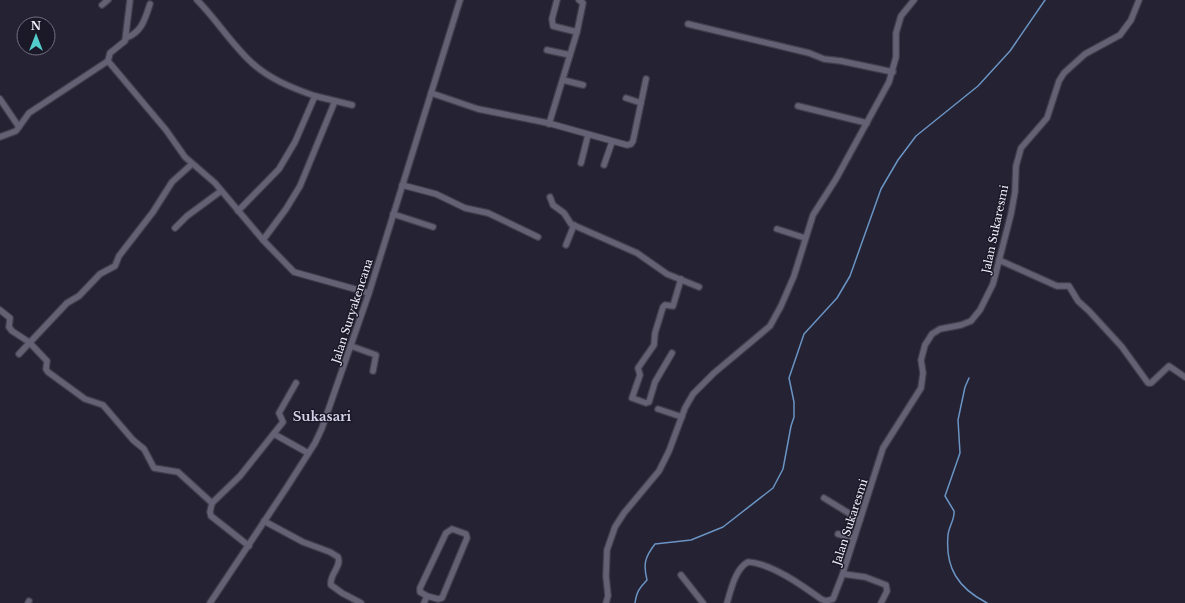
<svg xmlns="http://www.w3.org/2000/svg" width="1185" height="603" font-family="'Libre Baskerville',serif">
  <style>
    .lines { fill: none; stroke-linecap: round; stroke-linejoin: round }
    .stream { stroke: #6a94c3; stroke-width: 1.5 }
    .minor-casing { stroke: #403d4c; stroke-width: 8 }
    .minor { stroke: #646175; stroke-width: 5.5 }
    .labels { text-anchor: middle; stroke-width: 3; stroke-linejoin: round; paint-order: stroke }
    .street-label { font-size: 11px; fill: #f1f0fc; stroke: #1b1928 }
    .quarter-label { font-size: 13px; font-weight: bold; fill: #d4d2e8; stroke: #1b1928 }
  </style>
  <rect width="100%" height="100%" fill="#242233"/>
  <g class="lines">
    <g class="stream">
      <path d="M969,378L965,387L958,420L960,453L945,496L954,511C955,519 949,526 948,535C945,568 958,588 987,603"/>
      <path d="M635,603C637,590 640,588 647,580C643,564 645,557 655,544L691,540L723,527L773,488L783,469L791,426L794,417V402L789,378L804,334L837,298L850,276L881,189L898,160L916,136L978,86L1010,51L1045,0"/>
    </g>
    <g class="minor-casing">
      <g id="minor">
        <path d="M130,0L125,41L110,53L108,61L166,130L185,157L215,183L263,240L294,272L369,293"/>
        <path d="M197,0C216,19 230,42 250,61C267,78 292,88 315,96"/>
        <path d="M557,0L552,19L553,26L577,32"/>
        <path d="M102,5L108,0"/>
        <path d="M688,24L809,53L824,59L841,61L893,72"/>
        <path d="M126,38C142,32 145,19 150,4"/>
        <path d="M547,50L570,55"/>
        <path d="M563,80L583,85"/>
        <path d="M431,93L478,109L548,123L627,145L631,144L633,141L646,79"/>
        <path d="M626,98L641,103"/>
        <path d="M0,99L19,127"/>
        <path d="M798,106L867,123"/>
        <path d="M549,124L577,32L583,3L579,0"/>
        <path d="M0,137L16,131L29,113L108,61"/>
        <path d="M581,163L588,135"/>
        <path d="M604,165L612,142"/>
        <path d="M402,185L436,194L465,208L488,213L538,237"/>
        <path d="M550,197L553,205L564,213L571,224L637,253L667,274L699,287"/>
        <path d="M238,211L279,169L295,142L315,96L352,105"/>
        <path d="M393,214L433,227"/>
        <path d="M175,228L187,216L221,191"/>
        <path d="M777,229L805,238"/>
        <path d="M263,240L286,209L300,186L335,101"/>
        <path d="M566,245L574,225"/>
        <path d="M999,260L1057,286H1069L1078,301L1089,311L1122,347L1148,383H1151L1169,366L1185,377"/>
        <path d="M0,310L10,318L9,327L12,331L29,342L47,361L46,369L48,372L85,399L103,405L133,440L144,449L154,468L178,472L212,503L210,512L211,516L249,546"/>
        <path d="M351,346L376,355L373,371"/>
        <path d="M672,353L655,382L649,402L646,403L632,398L640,375L638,368L654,345L655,333L663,307L665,305L673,306L681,279"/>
        <path d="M19,354L67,303L79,296L100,274L115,266L119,256L153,212L172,182L192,164"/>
        <path d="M658,409L682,417"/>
        <path d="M274,434L308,453"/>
        <path d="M824,498L860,520"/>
        <path d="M212,503L240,476L283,422L279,413L296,383"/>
        <path d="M264,521L303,542L330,552L338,557C342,567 329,574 331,585L342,593L361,603"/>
        <path d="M838,534L854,538"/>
        <path d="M843,574L865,577L886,585L887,591L881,603"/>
        <path d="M681,575L703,603"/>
        <path d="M28,603L29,601"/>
        <path d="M210,603L287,487L315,443L322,428L369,293L460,0"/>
        <path d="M424,603L427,596L420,592V588L446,533L452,529L466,534L467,538L442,598L438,599L427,596"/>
        <path d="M606,603L608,596L606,576L607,550L615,527L624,513L659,471L669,451L685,408L693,394L714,373L770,326L781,306L794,276L813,215L836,179L889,82L896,57V33L901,16L914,0"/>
        <path d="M727,603C731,590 735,569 748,562C771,563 803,586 821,599L826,601L833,599L842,576L883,448L921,388L923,373L921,360L925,345L932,334L940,329L961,325L971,321L980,310L993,284L1011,214L1015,192L1016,166L1021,148L1047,118L1059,81L1064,73L1085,54L1120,35L1131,20L1139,0"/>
      </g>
    </g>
    <use href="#minor" class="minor"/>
  </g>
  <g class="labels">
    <g class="street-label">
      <text transform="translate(995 229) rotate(-78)" y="4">Jalan Sukaresmi</text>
      <text transform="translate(352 311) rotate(-72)" y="4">Jalan Suryakencana</text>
      <text transform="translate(850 522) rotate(-72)" y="4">Jalan Sukaresmi</text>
    </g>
    <g class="quarter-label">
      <text x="322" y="421">Sukasari</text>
    </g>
  </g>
  <g transform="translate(36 36)"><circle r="19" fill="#1b1928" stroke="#716f7d"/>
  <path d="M0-3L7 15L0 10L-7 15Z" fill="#53cdcb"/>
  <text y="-6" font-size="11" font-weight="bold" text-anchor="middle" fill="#f1f0fc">N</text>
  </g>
</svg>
